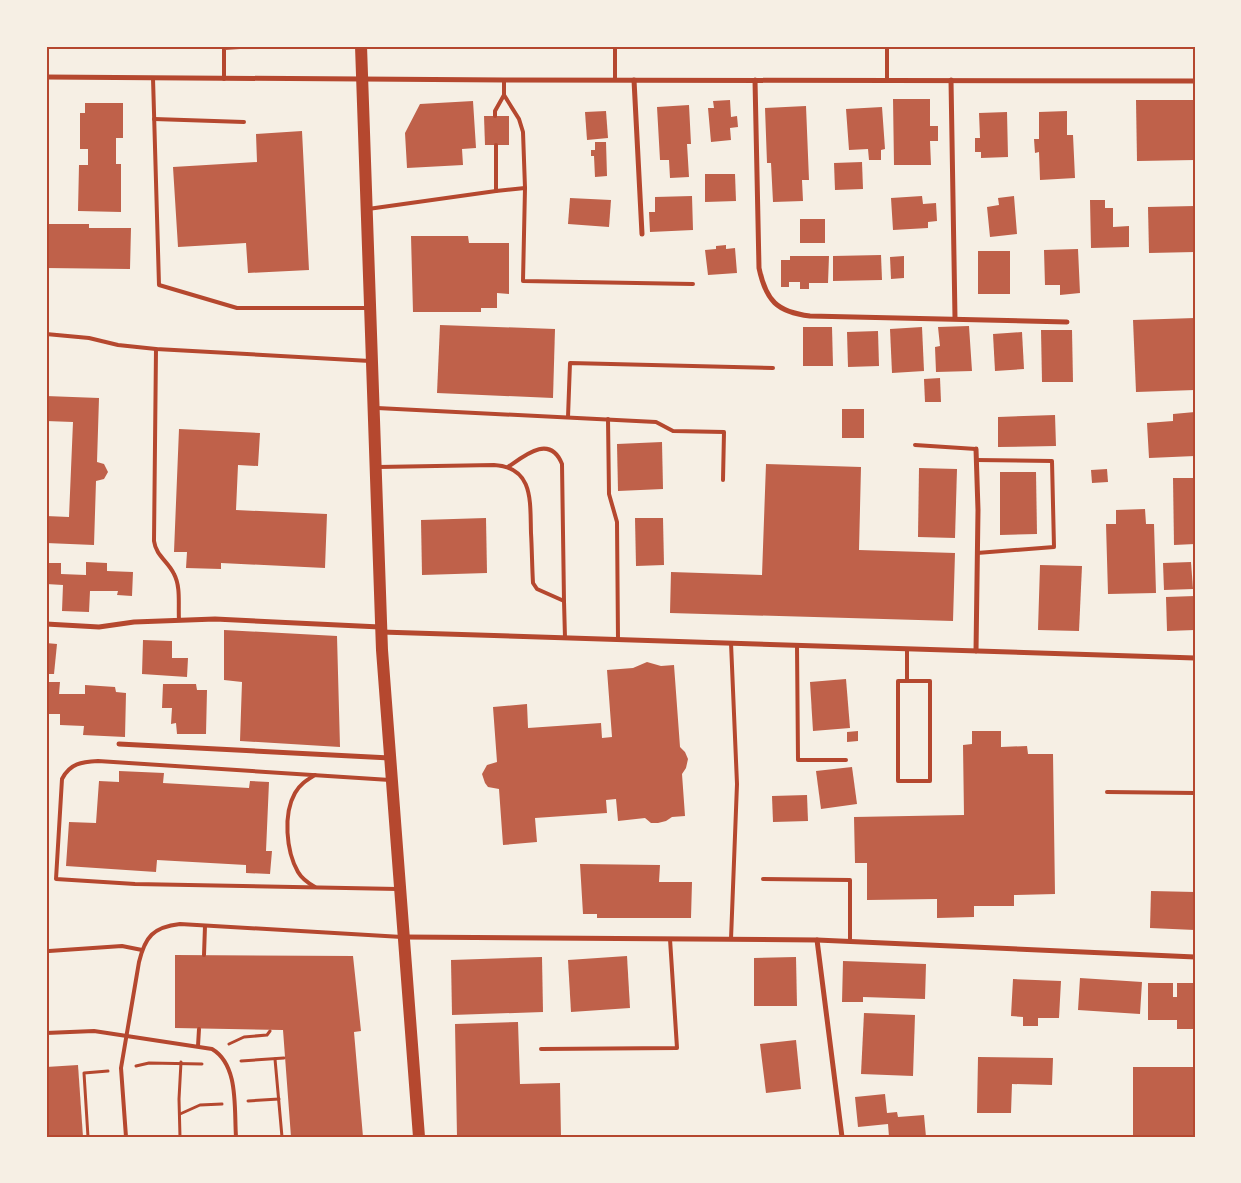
<svg xmlns="http://www.w3.org/2000/svg" width="1241" height="1183" font-family="'Work Sans',sans-serif">
  <style>
    .building { fill: #bf614a }
    .lines { fill: none; stroke-linecap: round; stroke-linejoin: round }
    .path { stroke: #b5482f; stroke-width: 3 }
    .service { stroke: #b5482f; stroke-width: 4 }
    .minor { stroke: #b5482f; stroke-width: 5 }
    .primary { stroke: #b5482f; stroke-width: 12 }
    .neatline { fill: none; stroke: #b5482f; stroke-width: 2 }
  </style>
  <rect width="100%" height="100%" fill="#f6efe4"/>
  <g class="building">
    <path d="M893,99H930V126H938V141H930L931,165H894Z"/>
    <path d="M730,100L731,117L737,116L738,127L730,128L731,140L711,142L708,108H714L713,101Z"/>
    <path d="M1136,100H1195V160L1137,161Z"/>
    <path d="M473,101L476,148L462,149L463,165L407,168L405,133L420,104Z"/>
    <path d="M85,103H123V138H116V164H121V212L78,211L79,165H88V149H80V113H85Z"/>
    <path d="M689,105L691,144H687L689,177L670,178L669,160H660L657,107Z"/>
    <path d="M806,106L809,180H802L803,201L773,202L771,163H767L765,108Z"/>
    <path d="M882,107L885,149L881,150V160H869L868,149L849,150L846,109Z"/>
    <path d="M606,111L608,138L587,140L585,112Z"/>
    <path d="M1067,111V135H1073L1075,178L1040,180L1039,152L1035,153L1034,139H1039V112Z"/>
    <path d="M1007,112L1008,157L981,158V152H975V138H980L979,113Z"/>
    <path d="M484,116H509V145H485Z"/>
    <path d="M302,131L309,270L248,273L246,243L178,247L173,167L257,162L256,134Z"/>
    <path d="M595,142H606L607,176L595,177L594,156H591V150H595Z"/>
    <path d="M862,162L863,189L835,190L834,163Z"/>
    <path d="M705,174H735L736,201L705,202Z"/>
    <path d="M692,196L693,230L650,232L649,212H655V197Z"/>
    <path d="M922,196L923,204L936,203L937,221L928,222V228L893,230L891,198Z"/>
    <path d="M1014,196L1017,234L990,237L987,207L999,205L998,198Z"/>
    <path d="M570,198L611,200L609,227L568,224Z"/>
    <path d="M1090,200H1105V208H1113V227L1129,226V247L1091,248Z"/>
    <path d="M1195,206V252L1149,253L1148,207Z"/>
    <rect x="800" y="219" width="25" height="24"/>
    <path d="M46,224H89V228H131L130,269L46,268Z"/>
    <path d="M411,236H468L469,243H509V294L497,293V308H481V312H413Z"/>
    <path d="M726,245V249L735,248L737,273L708,275L705,250L716,249V246Z"/>
    <path d="M1078,249L1080,293L1060,295V285H1045L1044,250Z"/>
    <rect x="978" y="251" width="32" height="43"/>
    <path d="M881,255L882,280L833,281V256Z"/>
    <path d="M790,256H829L828,283H809V289H800V282H789V287H781V260H790Z"/>
    <path d="M904,256V278L891,279L890,257Z"/>
    <path d="M1195,318V390L1136,392L1133,320Z"/>
    <path d="M440,325L555,329L553,398L437,393Z"/>
    <path d="M969,326L972,371L936,372L935,347L940,346L938,327Z"/>
    <path d="M803,327H832L833,366H803Z"/>
    <path d="M922,327L924,371L892,373L890,329Z"/>
    <path d="M1041,330H1072L1073,382H1042Z"/>
    <path d="M878,331L879,366L848,367L847,332Z"/>
    <path d="M1022,332L1024,369L995,371L993,334Z"/>
    <path d="M940,378L941,402H925L924,379Z"/>
    <path d="M46,396L99,398L97,462L104,464L108,472L104,479L96,481L94,545L46,543V516L69,517L73,422L46,421Z"/>
    <rect x="842" y="409" width="22" height="29"/>
    <path d="M1195,412V456L1149,458L1147,423L1173,421V414Z"/>
    <path d="M1055,415L1056,446L998,447V417Z"/>
    <path d="M179,429L260,433L258,466L238,465L236,510L327,514L325,568L221,563V569L186,568L187,552H174Z"/>
    <path d="M662,442L663,489L618,491L617,444Z"/>
    <path d="M766,464L861,467L859,550L955,553L953,621L670,613L671,572L762,575Z"/>
    <path d="M919,468L957,469L955,538L918,537Z"/>
    <path d="M1107,469L1108,482L1092,483L1091,470Z"/>
    <path d="M1000,472H1036L1037,534L1000,535Z"/>
    <path d="M1173,478H1195V544L1174,545Z"/>
    <path d="M1145,509L1146,524H1154L1156,593L1108,594L1106,524H1116V510Z"/>
    <path d="M486,518L487,573L422,575L421,520Z"/>
    <path d="M635,518H663L664,565L636,566Z"/>
    <path d="M86,562L107,563V571L133,572L132,596L117,595L118,591H90L89,612L62,611L63,585L46,584V563H61V574L86,575Z"/>
    <path d="M1191,562L1193,589L1164,590L1163,563Z"/>
    <path d="M1040,565L1082,566L1079,631L1038,630Z"/>
    <path d="M1195,596V630L1167,631L1166,597Z"/>
    <path d="M224,630L337,636L340,747L240,741L242,682L224,680Z"/>
    <path d="M143,640L172,641V658H188L187,677L142,674Z"/>
    <path d="M46,643L57,644L54,674H46Z"/>
    <path d="M647,662L661,666L674,665L680,747L685,752L688,759L686,768L682,774L685,816L672,817L666,821L658,823H651L645,818L618,821L616,799L606,800L607,813L535,818L537,842L503,845L499,789L488,787L485,783L482,774L487,765L497,762L493,707L527,704L528,728L601,723L602,738L612,737L607,670L633,668Z"/>
    <path d="M846,679L850,728L813,731L810,682Z"/>
    <path d="M46,682H60L59,694H85V685L115,687L116,692L126,693L125,737L83,735L84,726L60,725V714H46Z"/>
    <path d="M163,684H196L197,690H207L206,734H177L176,723L171,724L172,708H162Z"/>
    <path d="M858,731V741L847,742V732Z"/>
    <path d="M972,731H1001V747L1027,746L1028,754H1053L1055,894L1014,895V906H974V917L937,918V899L867,900V863H855L854,817L964,815L963,745L972,744Z"/>
    <path d="M852,767L857,804L821,809L816,771Z"/>
    <path d="M119,771L164,773L163,783L249,788L250,781L269,782L266,851H272L270,874L246,873V865L157,860L156,872L66,866L69,822L96,823L99,781L119,782Z"/>
    <path d="M807,795L808,821L773,822L772,796Z"/>
    <path d="M580,864L660,865L659,882H692L691,918H597V914H583Z"/>
    <path d="M1151,891L1195,892V930L1150,928Z"/>
    <path d="M175,955L353,956L361,1031L354,1032L363,1137H291L283,1030L175,1028Z"/>
    <path d="M627,956L630,1008L571,1012L568,960Z"/>
    <path d="M542,957L543,1012L452,1015L451,960Z"/>
    <path d="M796,957L797,1006H754V958Z"/>
    <path d="M843,961L926,964L925,999L863,997V1002H842Z"/>
    <path d="M1080,978L1142,982L1140,1014L1078,1010Z"/>
    <path d="M1013,979L1061,981L1059,1018H1038V1026H1023V1017L1011,1016Z"/>
    <path d="M1148,983H1173V997H1177V983H1195V1029H1177V1020H1148Z"/>
    <path d="M864,1013L915,1015L913,1076L861,1074Z"/>
    <path d="M518,1022L520,1084L560,1083L561,1137H457L455,1024Z"/>
    <path d="M796,1040L801,1089L766,1093L760,1044Z"/>
    <path d="M978,1057L1053,1058L1052,1085L1012,1084L1011,1113H977Z"/>
    <path d="M78,1065L83,1137H46V1067Z"/>
    <rect x="1133" y="1067" width="62" height="70"/>
    <path d="M885,1094L887,1113L897,1112L898,1117L924,1115L926,1137H889L888,1124L858,1127L855,1097Z"/>
  </g>
  <g class="lines">
    <g class="path">
      <path d="M229,1044L244,1037L267,1035L270,1031"/>
      <path d="M275,1059L282,1137"/>
      <path d="M241,1061L284,1058"/>
      <path d="M136,1066L149,1063L202,1064"/>
      <path d="M248,1101L279,1099"/>
      <path d="M180,1114L200,1105L222,1104"/>
      <path d="M88,1137L84,1073L108,1071"/>
      <path d="M180,1137L179,1099L181,1062"/>
    </g>
    <g class="service">
      <path d="M550,46H570"/>
      <path d="M153,78L159,285L237,308H369"/>
      <path d="M224,79V48L256,46"/>
      <path d="M504,80V95L519,119L523,132L525,188L523,281L693,284"/>
      <path d="M615,80V46"/>
      <path d="M887,80V46"/>
      <path d="M495,116V111L504,95"/>
      <path d="M154,119L244,122"/>
      <path d="M496,191V145"/>
      <path d="M368,209L496,191L525,188"/>
      <path d="M46,334L89,338L118,345L156,349L370,361"/>
      <path d="M156,349L154,541C156,556 168,561 174,574C181,587 178,605 179,620"/>
      <path d="M377,408L656,422L673,431L724,432L723,480"/>
      <path d="M568,417L570,363L773,368"/>
      <path d="M608,419L609,494L617,522L618,640"/>
      <path d="M915,445L976,449"/>
      <path d="M976,460L1052,461L1054,547L977,553"/>
      <path d="M378,467L494,465C534,467 530,502 531,533C532,550 532,566 533,583L537,589L564,601L565,638"/>
      <path d="M508,467C525,455 550,434 562,464L564,601"/>
      <path d="M731,643L737,784L731,939"/>
      <path d="M797,646L798,760H846"/>
      <rect x="898" y="681" width="32" height="100"/>
      <path d="M907,681V649"/>
      <path d="M390,780L98,761C82,762 70,763 62,779L56,879L135,884L398,889"/>
      <path d="M1107,792L1195,793"/>
      <path d="M763,879L850,880V941"/>
      <path d="M315,887C308,883 302,879 298,872C286,851 283,814 295,793C300,784 307,780 315,775"/>
      <path d="M49,951L122,946L142,950"/>
      <path d="M204,955L205,926"/>
      <path d="M46,1033L94,1031L212,1049C239,1065 234,1108 236,1137"/>
      <path d="M198,1046L199,1029"/>
      <path d="M541,1049L677,1048L670,939"/>
      <path d="M126,1137L121,1068L139,962C145,937 153,927 180,924L402,937"/>
    </g>
    <g class="minor">
      <path d="M46,77L504,80L1195,81"/>
      <path d="M634,80L642,234"/>
      <path d="M755,80L759,268C766,301 777,312 810,316L1067,322"/>
      <path d="M951,80L955,318"/>
      <path d="M46,624L99,627L134,622L215,619L380,627"/>
      <path d="M381,632L1195,658"/>
      <path d="M976,651L978,510L976,449"/>
      <path d="M119,744L390,758"/>
      <path d="M405,937L817,940L1195,957"/>
      <path d="M817,940L842,1137"/>
    </g>
    <path class="primary" d="M361,46L382,650L419,1137"/>
  </g>
  <rect width="1241" height="1183" fill="none" stroke="#f6efe4" stroke-width="95"/>
  <rect x="48" y="48" width="1146" height="1088" class="neatline"/>
</svg>
